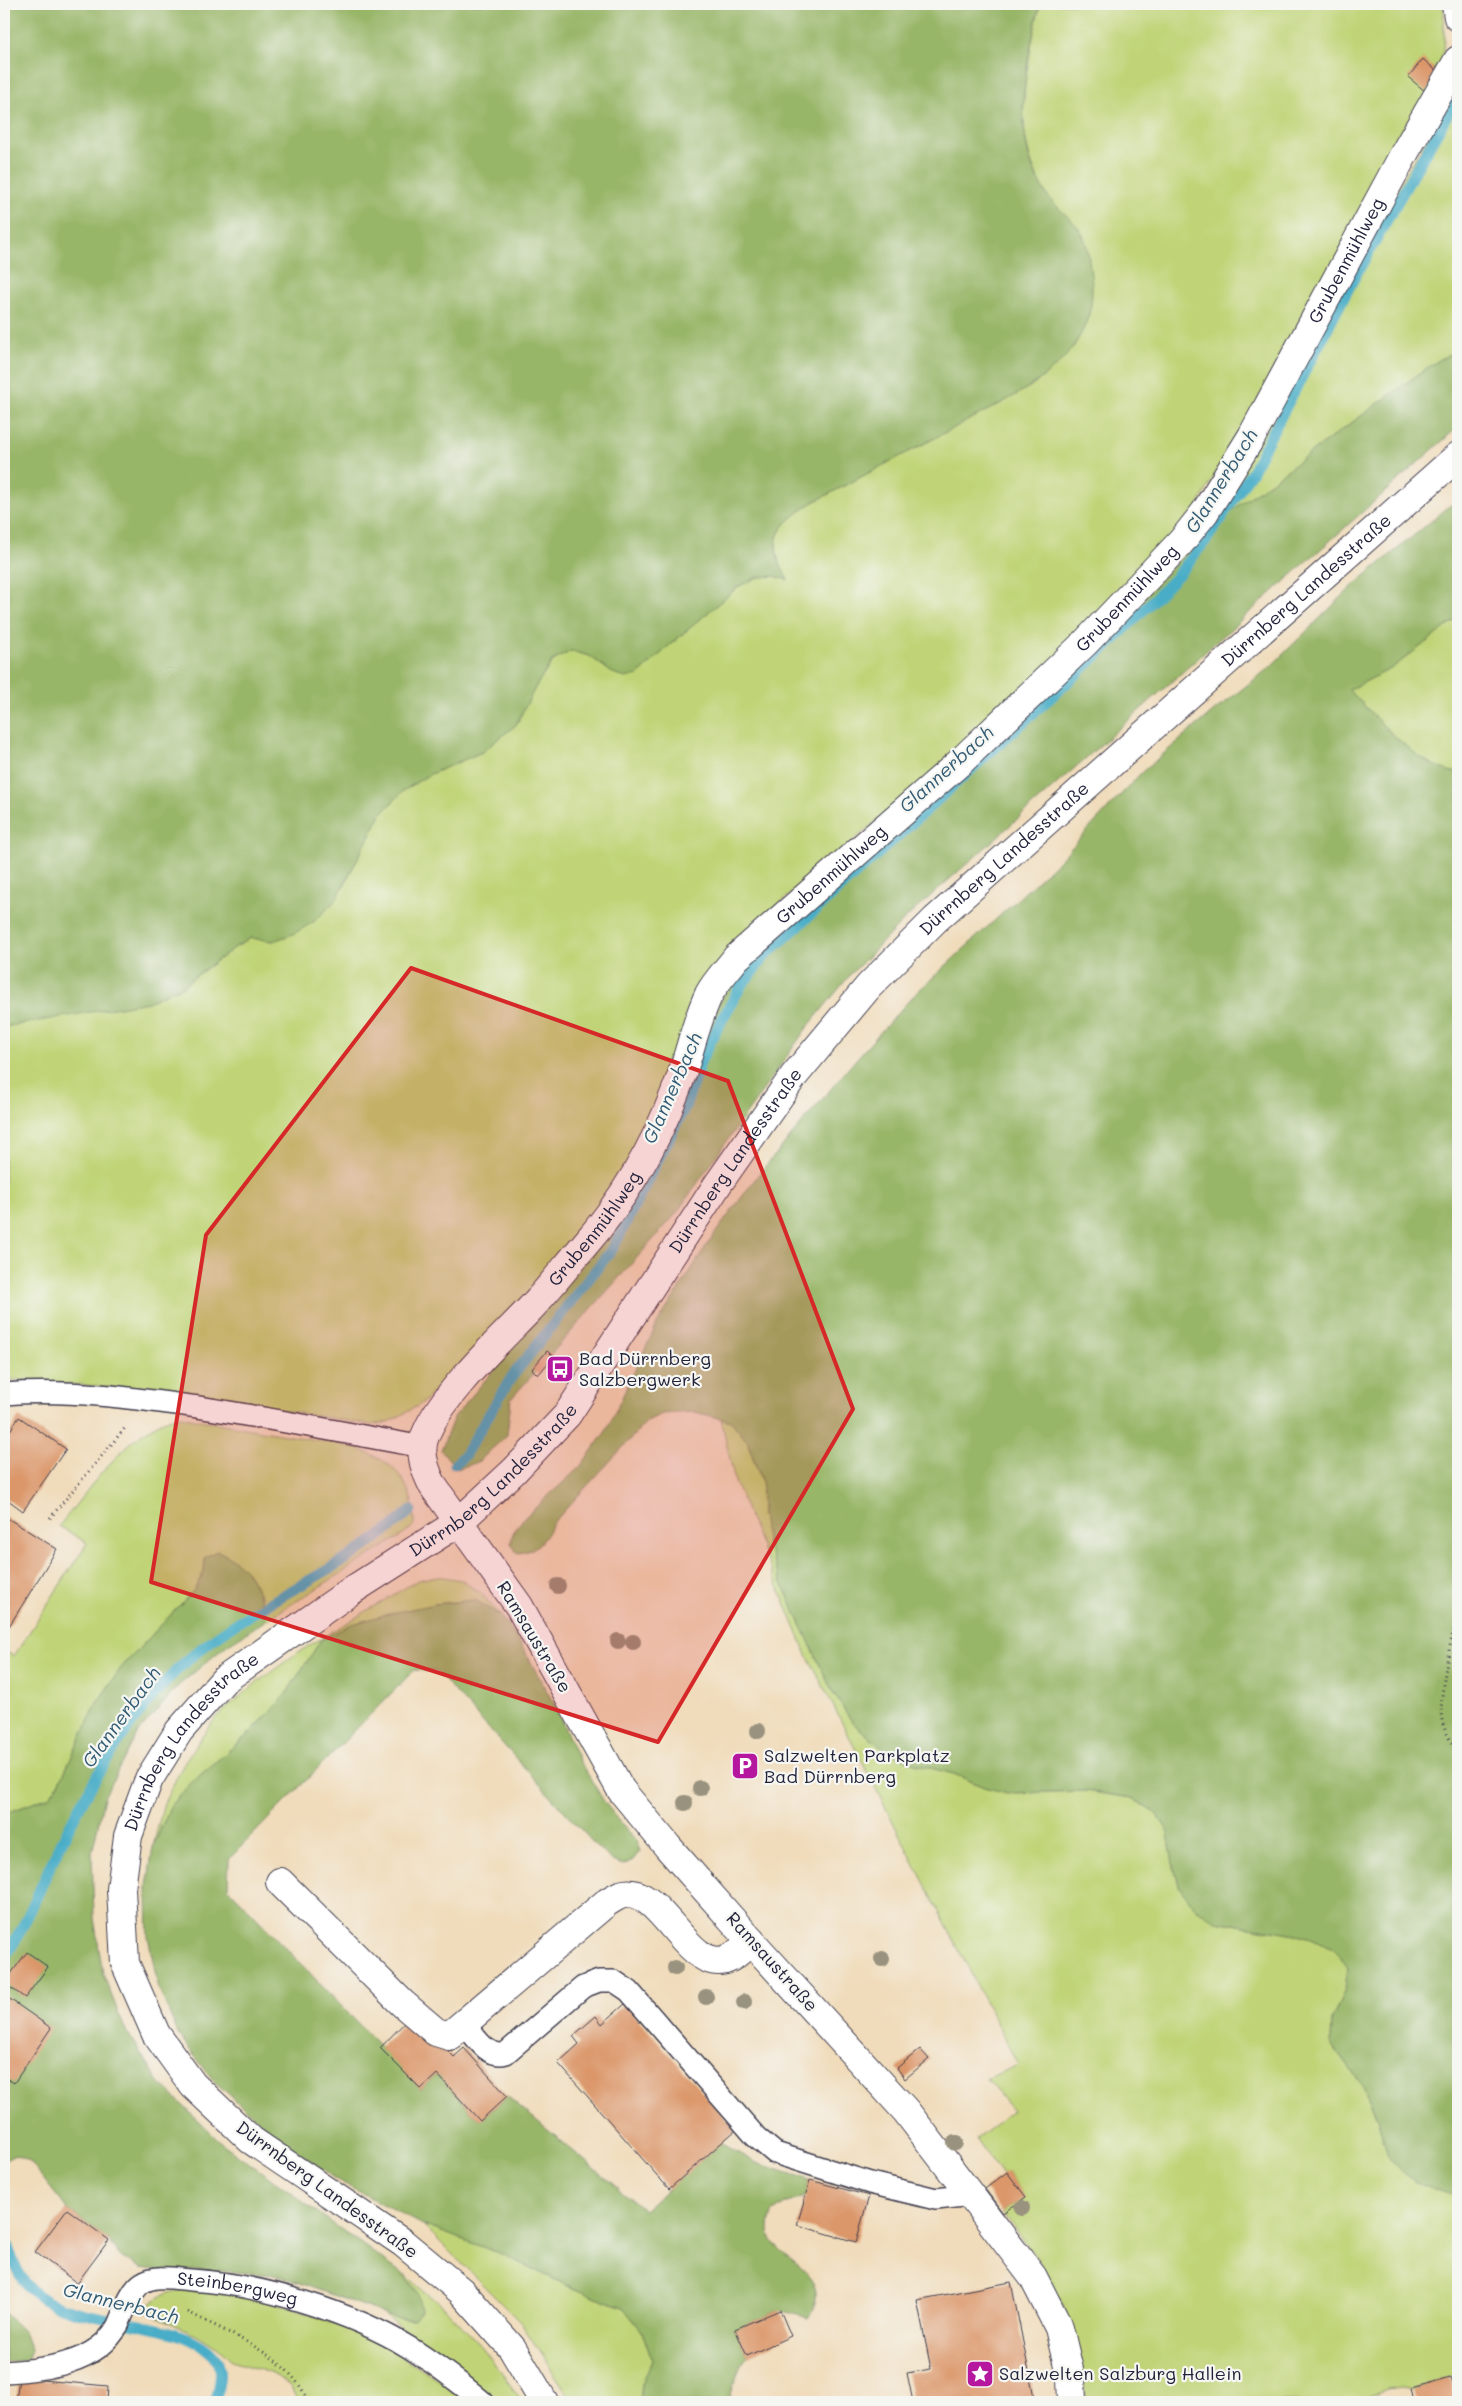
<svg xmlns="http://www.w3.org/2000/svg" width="1462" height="2406" font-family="Mali,sans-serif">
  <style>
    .green { fill: #c0d477; stroke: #717b59 }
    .forest { fill: #98b668; stroke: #5d6c52 }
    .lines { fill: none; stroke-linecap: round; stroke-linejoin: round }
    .stream { stroke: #48adc7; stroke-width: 11 }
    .building { fill: #db976a }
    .lane-casing { stroke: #413e4e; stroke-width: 24 }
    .street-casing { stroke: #413e4e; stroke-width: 30 }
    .secondary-casing { stroke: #413e4e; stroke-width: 30 }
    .path { stroke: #413e4e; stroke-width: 3; stroke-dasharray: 1 4; stroke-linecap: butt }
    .lane { stroke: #fff; stroke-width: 21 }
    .street { stroke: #fff; stroke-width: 28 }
    .secondary { stroke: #fff; stroke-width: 28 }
    .tree { fill: #99927e }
    .marked { fill: #d62828; fill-opacity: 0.2; stroke: #d62828; stroke-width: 4; stroke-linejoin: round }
    .labels { text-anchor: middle; stroke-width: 4.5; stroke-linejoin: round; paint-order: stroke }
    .street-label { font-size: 18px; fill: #22223b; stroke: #f6f6f2 }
    .poi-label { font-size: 18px; fill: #22223b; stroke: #f6f6f2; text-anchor: start }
    .water-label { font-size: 19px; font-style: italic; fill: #315a73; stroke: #f6f6f2 }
  </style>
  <rect width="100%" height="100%" fill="#f6f6f2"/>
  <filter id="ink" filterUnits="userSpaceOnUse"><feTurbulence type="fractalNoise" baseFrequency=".02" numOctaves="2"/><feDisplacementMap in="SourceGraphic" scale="10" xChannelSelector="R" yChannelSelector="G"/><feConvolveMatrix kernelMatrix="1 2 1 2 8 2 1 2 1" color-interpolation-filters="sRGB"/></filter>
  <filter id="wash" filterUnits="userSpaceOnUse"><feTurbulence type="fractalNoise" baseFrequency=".0096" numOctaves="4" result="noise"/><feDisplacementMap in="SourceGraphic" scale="20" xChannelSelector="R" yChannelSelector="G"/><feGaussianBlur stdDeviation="1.12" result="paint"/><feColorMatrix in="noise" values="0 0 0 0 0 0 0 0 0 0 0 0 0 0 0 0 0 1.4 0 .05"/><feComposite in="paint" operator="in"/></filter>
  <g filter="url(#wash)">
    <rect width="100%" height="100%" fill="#f0dbba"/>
    <g class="green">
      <path d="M1040,4H1444V37L1441,75L1196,509L1091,626L936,770L759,921L678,1042L656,1111L620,1177L584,1231L460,1368L421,1404L389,1422L371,1425L173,1392L4,1379V1027L69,1014L181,987L234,948L251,938L273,941L336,900L381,814L403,791L428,775L482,752L536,686L553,661L571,651L590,656L611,672L638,675L671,644L739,586L758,577L774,576L787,579C765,539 777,526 812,503L1035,384L1075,345L1080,230C1067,217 1052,206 1044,190C1009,130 1027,67 1040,4Z"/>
      <path d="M1452,97L1458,107V349L1431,365L1209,527L1403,178Z"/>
      <path d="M1458,618V773C1415,768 1379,719 1349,690L1392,668Z"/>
      <path d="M180,1416C215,1423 250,1429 285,1435C319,1441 359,1443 388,1464C407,1479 415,1501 414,1525L406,1533L266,1620L261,1596L247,1572L204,1571L195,1589L121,1668L97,1703L59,1784L49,1797L4,1814V1651L14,1656L87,1543L59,1526C88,1491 132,1424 180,1416Z"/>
      <path d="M721,1418L731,1421L747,1441L762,1482V1515L767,1544L781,1581L832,1691L853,1723L883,1749L915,1764L954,1774L984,1787L1008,1793L1086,1791L1132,1798L1156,1813L1169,1833L1173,1863L1180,1888L1216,1921L1308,1937L1335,1949L1348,1967L1345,1989L1332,2021L1331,2043L1363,2086L1376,2115L1443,2190L1458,2197V2370L1450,2378L1411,2389L1401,2387L1388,2389L1352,2402H1087C1082,2371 1076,2340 1065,2310C1051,2274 1026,2243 1003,2213L1025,2197L1008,2173L1002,2176L976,2139L1013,2111L986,2079L1018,2065L804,1649L735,1482Z"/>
      <path d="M437,1576L461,1580L481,1593L501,1616L475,1600L435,1604L352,1624L321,1640L286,1694L271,1711L251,1732L192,1782L171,1805L153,1846L164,1803L185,1761L216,1717L255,1684L297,1653L418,1580Z"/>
      <path d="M423,2225L504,2255L568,2286L623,2307L642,2331L652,2360L642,2384L640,2402H573L521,2323Z"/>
      <path d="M404,2275L447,2310L482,2347L523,2402H495L383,2313L399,2319L418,2294Z"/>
      <path d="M188,2289L261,2297L366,2334L442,2381L464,2402H298L291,2387L274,2374L232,2361L218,2348L198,2335L144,2311C156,2296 169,2291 188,2289Z"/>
    </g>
    <g class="forest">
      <path d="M4,4H1040C1026,65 1009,133 1044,191C1053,206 1069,215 1079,229C1087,240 1089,256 1090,269C1095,298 1091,319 1075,344C1049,384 992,407 952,429C905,454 858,478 812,503C776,527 765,539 788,580L774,576L758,577L739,586L671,644L638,675L625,678L611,672L590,656L571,651L552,661L536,686L516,725L482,752L428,775L403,791L381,814L336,900L315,921L293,934L273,941L251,938L234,948L181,987L148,1002L4,1027Z"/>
      <path d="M1458,349V427L906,918L850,975L806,1029L675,1215L511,1399L507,1435L478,1462L457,1469L441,1450L454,1417L622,1218L703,1033L727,989L767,947L1045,704L1209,527L1431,365Z"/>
      <path d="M1458,499V618L1392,668L1349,690C1377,718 1418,768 1458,773V2197L1415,2182L1389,2160L1376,2115L1363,2086L1331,2043L1332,2021L1345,1989L1348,1968L1335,1949L1308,1937L1216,1921L1196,1908L1180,1888L1173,1863L1168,1833L1156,1813L1132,1798L1086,1791L1008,1793L984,1787L954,1774L915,1764L883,1749L853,1723L832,1691L781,1581L767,1544L762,1515V1482L747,1441L731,1421L695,1412L662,1414L647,1421L553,1523C544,1539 537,1552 517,1553L511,1543L513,1532L524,1518L580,1467L606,1431L657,1324L708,1243L758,1175L858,1057L914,995L1060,860L1142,772L1213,712L1269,668L1355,584Z"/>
      <path d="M217,1551C249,1563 259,1589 266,1620L227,1645L179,1685L137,1734L104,1797L92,1853L94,1918L103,1974L125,2029L159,2082L219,2141L404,2275L418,2294L421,2311L414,2320L399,2319L277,2275L205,2270L163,2271L141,2268L119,2255L109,2240L67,2209L30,2162L15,2155L5,2160L4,2164V1814L49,1797L59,1784L97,1703L121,1668L195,1589L204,1571L205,1557Z"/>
      <path d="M475,1600L501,1616L519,1641L554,1704L578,1758L605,1803L636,1841L640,1851L633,1860L623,1865L613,1861L597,1847L437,1672L414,1670L229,1859L228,1888L421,2089L437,2074L480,2121L507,2096L644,2210L721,2143L754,2162L810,2180L806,2196L785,2204L772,2213C771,2218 769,2223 769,2228C768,2262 840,2268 808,2318L780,2310L736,2329L747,2356L741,2364L728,2402H640L642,2384L652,2360L642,2331L623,2307L568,2286L504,2255L423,2225L335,2179L271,2132L214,2081L179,2036L158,1986L148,1936L147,1887L153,1847L171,1805L192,1782L251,1732L271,1711L286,1694L321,1640L352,1624L392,1613L435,1604Z"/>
      <path d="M4,2312L24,2332L31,2350L27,2360L4,2362Z"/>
    </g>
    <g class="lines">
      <g class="stream">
        <path d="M455,1464L464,1456L511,1378L613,1248L685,1107L701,1060L719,1025L741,986L765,956L1112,642L1177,576L1207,539L1251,473L1358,271L1458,96"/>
        <path d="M4,1958C22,1934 40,1888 53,1860C85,1793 122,1726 174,1673C243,1603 342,1576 411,1510"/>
        <path d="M4,2236C12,2258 18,2280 37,2295C77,2326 193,2318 217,2361C223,2372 217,2390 215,2402"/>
      </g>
    </g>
    <g id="blocks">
      <g class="building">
        <path d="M1423,59L1441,75L1426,92L1408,77Z"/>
        <path d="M547,1351L554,1356L538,1375L532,1369Z"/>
        <path d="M19,1417L66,1449L23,1511L4,1497V1440Z"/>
        <path d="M4,1516L57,1549L8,1628L4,1626Z"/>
        <path d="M27,1952L48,1967L25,1998L4,1983Z"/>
        <path d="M4,1995L51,2028L14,2083L4,2077Z"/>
        <path d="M625,2004L736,2130L669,2189L558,2063L579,2044L573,2036L596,2016L602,2024Z"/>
        <path d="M412,2015L454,2057L464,2048L507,2096L480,2121L437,2074L421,2089L380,2048Z"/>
        <path d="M920,2049L929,2059L905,2079L897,2068Z"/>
        <path d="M1007,2172L1026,2197L1003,2213L985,2189Z"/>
        <path d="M810,2180L869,2196L856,2242L797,2225Z"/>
        <path d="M67,2209L109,2240L77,2283L35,2252Z"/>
        <path d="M1011,2282L1035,2402H913L907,2373L931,2369L917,2300Z"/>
        <path d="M780,2310L791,2336L747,2356L735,2329Z"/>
        <path d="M19,2378L108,2386L107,2402H16Z"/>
        <path d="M1450,2378L1457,2402H1414L1411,2389Z"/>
      </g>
    </g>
  </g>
  <g filter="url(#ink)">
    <use href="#blocks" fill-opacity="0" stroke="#413e4e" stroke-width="1"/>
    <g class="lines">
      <g class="lane-casing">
        <g id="lane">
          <path d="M4,1394C68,1389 134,1398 198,1407C273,1419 348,1433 423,1447"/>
          <path d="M464,2023C475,2036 487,2059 506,2053L583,1987L599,1981H614L629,1991L756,2137L775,2153L870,2183L936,2199L972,2195"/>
          <path id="s1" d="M4,2372C42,2370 98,2364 118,2325C124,2312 130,2291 142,2283C155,2274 177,2279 191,2280C259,2284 352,2312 410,2348C436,2364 460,2383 483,2402"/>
        </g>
      </g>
      <g class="street-casing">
        <g id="street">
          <path d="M1456,4L1458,17"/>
          <path d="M280,1882L402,2003L436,2032L449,2036L606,1903C611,1900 615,1897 620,1895C661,1880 688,1979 730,1958C738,1954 745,1946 751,1941"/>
          <path id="s2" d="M1072,2402L1071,2378L1059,2328L1033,2277L906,2111L751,1941L668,1847L621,1790L519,1606L433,1486C426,1472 419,1455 424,1439C437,1399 498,1342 528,1311C547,1291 564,1269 582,1248C623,1201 654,1148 676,1090C689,1059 694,1025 709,994C716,981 728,969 736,958L958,764L1086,642L1181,542L1205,512L1252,436L1405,152L1458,60"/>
        </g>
      </g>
      <g class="secondary-casing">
        <g id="secondary">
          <path id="s3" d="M544,2402L512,2348L461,2291L403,2243L251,2140L193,2085L156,2034L125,1963L121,1889L128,1836L149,1779L179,1731L224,1680L351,1591L459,1522L514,1471L567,1415L718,1184L793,1077L869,986L935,920L1458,456"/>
        </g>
      </g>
      <g class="path">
        <path d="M50,1518L125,1428"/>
        <path d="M1458,1616C1451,1634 1438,1701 1442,1720C1444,1731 1453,1744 1458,1755"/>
        <path d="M188,2312C229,2334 291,2356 308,2402"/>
      </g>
      <use href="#lane" class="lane"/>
      <use href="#street" class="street"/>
      <use href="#secondary" class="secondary"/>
    </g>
    <g class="tree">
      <circle cx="558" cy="1586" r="8"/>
      <circle cx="618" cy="1641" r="8"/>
      <circle cx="633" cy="1642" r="8"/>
      <circle cx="758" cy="1731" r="8"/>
      <circle cx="700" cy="1788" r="8"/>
      <circle cx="685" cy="1803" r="8"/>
      <circle cx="882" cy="1959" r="8"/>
      <circle cx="675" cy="1968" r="8"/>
      <circle cx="706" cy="1997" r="8"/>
      <circle cx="744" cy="2002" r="8"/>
      <circle cx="955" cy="2143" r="8"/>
      <circle cx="1022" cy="2208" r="8"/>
    </g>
  </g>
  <path class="marked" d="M411,968L728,1081L853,1409L658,1742L151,1582L206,1235Z"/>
  <defs>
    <g id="bus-square" transform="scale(1.4375)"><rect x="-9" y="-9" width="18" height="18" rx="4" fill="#b5179e" stroke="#f6f6f2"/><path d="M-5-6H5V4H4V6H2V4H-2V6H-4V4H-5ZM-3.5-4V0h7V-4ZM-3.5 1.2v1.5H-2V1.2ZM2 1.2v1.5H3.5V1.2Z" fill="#fff"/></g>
    <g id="parking-square" transform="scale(1.4375)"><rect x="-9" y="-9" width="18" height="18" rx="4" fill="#b5179e" stroke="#f6f6f2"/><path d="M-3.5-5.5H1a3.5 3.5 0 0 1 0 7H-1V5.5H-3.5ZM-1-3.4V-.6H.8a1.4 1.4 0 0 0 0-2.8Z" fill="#fff"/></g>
    <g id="sight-square" transform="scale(1.4375)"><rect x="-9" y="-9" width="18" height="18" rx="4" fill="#b5179e" stroke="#f6f6f2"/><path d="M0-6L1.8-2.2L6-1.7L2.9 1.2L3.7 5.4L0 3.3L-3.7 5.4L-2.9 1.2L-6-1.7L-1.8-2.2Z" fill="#fff"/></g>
  </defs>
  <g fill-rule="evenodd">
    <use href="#bus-square" x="560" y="1369"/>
    <use href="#parking-square" x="745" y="1766"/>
    <use href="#sight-square" x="980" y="2374"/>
  </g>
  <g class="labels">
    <g class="street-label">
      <text dy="6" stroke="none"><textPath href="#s2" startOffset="2695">Grubenmühlweg</textPath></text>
      <text dy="6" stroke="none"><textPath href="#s3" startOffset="2482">Dürrnberg Landesstraße</textPath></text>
      <text dy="6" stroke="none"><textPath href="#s2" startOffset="2290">Grubenmühlweg</textPath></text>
      <text dy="6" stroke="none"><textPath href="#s3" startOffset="2078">Dürrnberg Landesstraße</textPath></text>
      <text dy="6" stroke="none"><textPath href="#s2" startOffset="1885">Grubenmühlweg</textPath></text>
      <text dy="6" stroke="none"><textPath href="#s3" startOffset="1672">Dürrnberg Landesstraße</textPath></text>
      <text dy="6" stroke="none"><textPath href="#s2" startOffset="1450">Grubenmühlweg</textPath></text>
      <text dy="6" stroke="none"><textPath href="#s3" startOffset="1268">Dürrnberg Landesstraße</textPath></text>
      <text transform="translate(534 1637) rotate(59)" y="6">Ramsaustraße</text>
      <text dy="6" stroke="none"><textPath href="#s3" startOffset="862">Dürrnberg Landesstraße</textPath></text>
      <text transform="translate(772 1962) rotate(48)" y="6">Ramsaustraße</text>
      <text transform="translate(327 2190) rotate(36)" y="6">Dürrnberg Landesstraße</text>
      <text dy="6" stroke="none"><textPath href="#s1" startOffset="275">Steinbergweg</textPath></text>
    </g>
    <g class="poi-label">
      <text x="579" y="1365">Bad Dürrnberg<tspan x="579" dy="21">Salzbergwerk</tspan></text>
      <text x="764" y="1762">Salzwelten Parkplatz<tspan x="764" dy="21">Bad Dürrnberg</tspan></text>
      <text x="999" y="2380">Salzwelten Salzburg Hallein</text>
    </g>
    <g class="water-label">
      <text transform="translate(1221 481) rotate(-58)" y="7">Glannerbach</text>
      <text transform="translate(946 769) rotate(-42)" y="7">Glannerbach</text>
      <text transform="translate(672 1088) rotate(-66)" y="7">Glannerbach</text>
      <text transform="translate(121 1717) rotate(-54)" y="7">Glannerbach</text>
      <text transform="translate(121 2303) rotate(14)" y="7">Glannerbach</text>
    </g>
  </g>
  <rect width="1462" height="2406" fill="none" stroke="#f6f6f2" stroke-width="20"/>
</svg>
